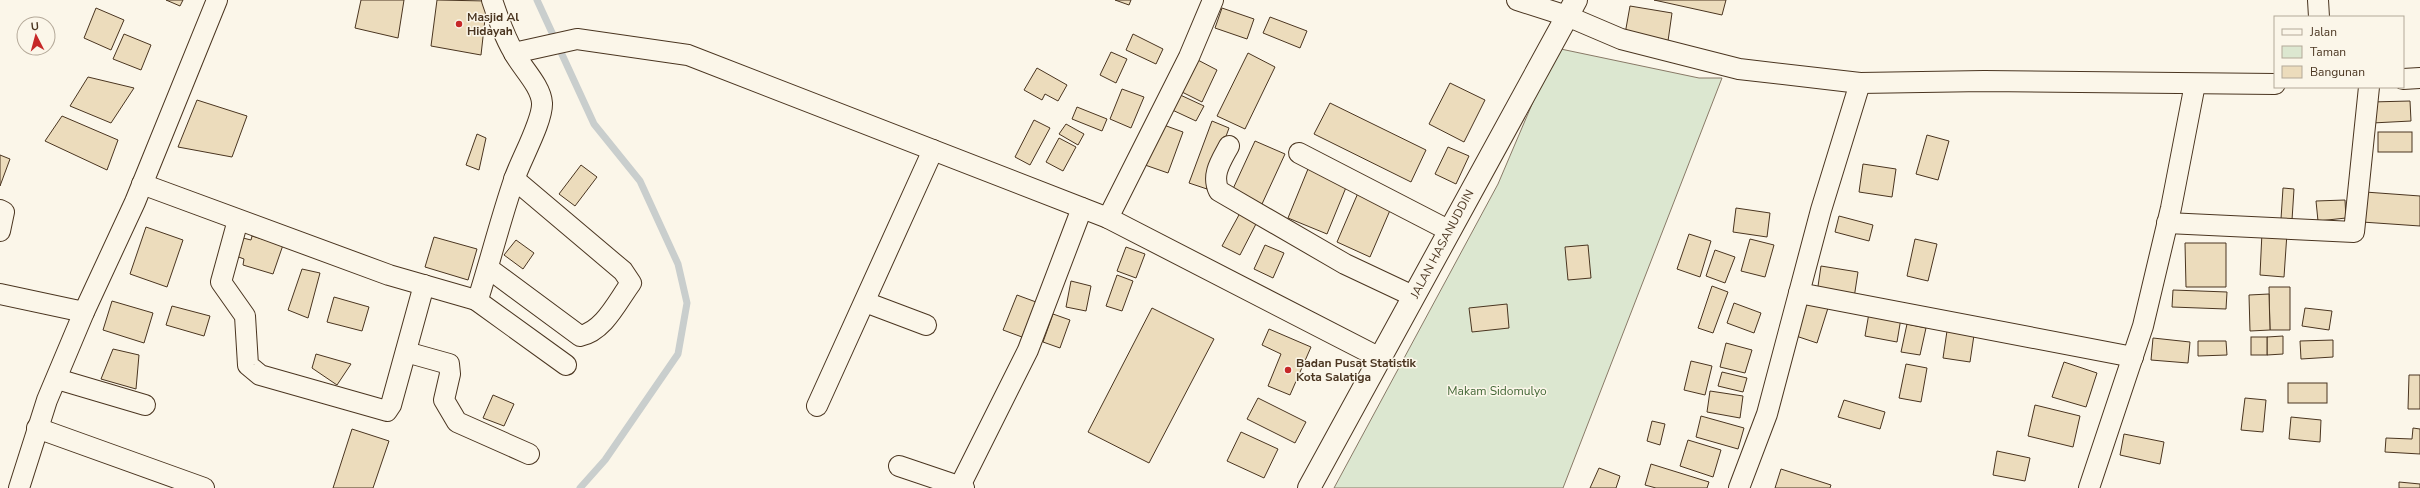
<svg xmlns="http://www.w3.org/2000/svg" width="2420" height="488" font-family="'Nunito Sans',sans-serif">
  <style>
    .green { fill: #dce7d0; stroke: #887966 }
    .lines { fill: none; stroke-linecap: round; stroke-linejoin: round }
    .stream { stroke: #c9cecd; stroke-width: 7 }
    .building { fill: #ecdcbc; stroke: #4a3520 }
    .minor-casing { stroke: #4a3520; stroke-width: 22 }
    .primary-casing { stroke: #4a3520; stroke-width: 24 }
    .minor { stroke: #fbf6e9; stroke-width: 20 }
    .primary { stroke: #fbf6e9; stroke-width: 22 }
    .poi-dot { fill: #c62828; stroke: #fbf6e9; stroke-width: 1.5 }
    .labels { text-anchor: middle; stroke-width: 3; stroke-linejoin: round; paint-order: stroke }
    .poi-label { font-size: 12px; font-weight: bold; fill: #4a3520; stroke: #fbf6e9; text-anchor: start }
    .street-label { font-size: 12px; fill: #4a3520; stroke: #fbf6e9 }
    .park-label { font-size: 12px; fill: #436837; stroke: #fbf6e9 }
  </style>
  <rect width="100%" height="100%" fill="#fbf6e9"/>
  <path class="green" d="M1556,48L1699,78H1722L1563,488H1334L1498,184Z"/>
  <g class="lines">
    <path class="stream" d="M537,0L594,124L640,181L678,264L687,303L678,354L605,460L580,488"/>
  </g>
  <g class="building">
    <path d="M166,0H183L180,6Z"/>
    <path d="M361,0H404L398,38L355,28Z"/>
    <path d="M437,0L487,1L481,55L431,46Z"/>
    <path d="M1115,0H1131L1129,5Z"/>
    <path d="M1654,0H1726L1722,15Z"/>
    <path d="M1630,6L1672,13L1668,41L1625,34Z"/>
    <path d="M96,8L124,20L111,50L84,38Z"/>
    <path d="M1222,8L1254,19L1247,39L1215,28Z"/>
    <path d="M1270,17L1307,31L1300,48L1263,33Z"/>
    <path d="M124,34L151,45L141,70L113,59Z"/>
    <path d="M1133,34L1163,49L1156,64L1126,50Z"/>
    <path d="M1111,52L1127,59L1116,83L1100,75Z"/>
    <path d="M1248,53L1275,67L1245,129L1217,116Z"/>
    <path d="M1194,58L1217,70L1202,102L1178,90Z"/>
    <path d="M1037,68L1067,85L1058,101L1045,94L1042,100L1024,90Z"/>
    <path d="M88,77L134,88L111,123L70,106Z"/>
    <path d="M1450,83L1485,100L1464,142L1429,124Z"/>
    <path d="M1122,89L1144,97L1131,128L1110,119Z"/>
    <path d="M1176,93L1204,106L1196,121L1168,108Z"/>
    <path d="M197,100L247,116L232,157L178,147Z"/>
    <path d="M2410,101L2411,121L2372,123L2371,102Z"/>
    <path d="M1330,103L1426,150L1411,182L1314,134Z"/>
    <path d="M1077,107L1107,119L1102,131L1072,119Z"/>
    <path d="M62,116L118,140L107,170L45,141Z"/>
    <path d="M1034,120L1050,128L1030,165L1015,157Z"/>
    <path d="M1212,121L1229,128L1207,189L1189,183Z"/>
    <path d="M1066,124L1084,134L1078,145L1059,134Z"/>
    <path d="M1161,124L1183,132L1168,173L1145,165Z"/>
    <rect x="2378" y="132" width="34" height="20"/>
    <path d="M477,134L486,138L479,170L466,165Z"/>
    <path d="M1927,135L1949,141L1938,180L1916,174Z"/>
    <path d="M1059,138L1076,147L1063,171L1046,162Z"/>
    <path d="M1255,141L1285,154L1262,204L1232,191Z"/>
    <path d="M1448,147L1469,156L1456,184L1435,174Z"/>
    <path d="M0,155L10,159L0,186Z"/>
    <path d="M1863,164L1896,169L1892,197L1859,192Z"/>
    <path d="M581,165L597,177L575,206L559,194Z"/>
    <path d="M1308,169L1347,185L1327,234L1288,218Z"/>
    <path d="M2283,188L2294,189L2292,220L2281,219Z"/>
    <path d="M2365,192L2420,196V226L2362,222Z"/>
    <path d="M1358,193L1391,208L1370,257L1337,242Z"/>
    <path d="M2345,200L2346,218L2318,221L2316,201Z"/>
    <path d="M1736,208L1770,213L1767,237L1733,232Z"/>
    <path d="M1240,213L1257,222L1240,255L1222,246Z"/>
    <path d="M1839,216L1873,225L1869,241L1835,232Z"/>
    <path d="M146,227L183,240L167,287L130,274Z"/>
    <path d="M2262,232L2287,233L2284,277L2260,275Z"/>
    <path d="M1689,234L1711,241L1700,277L1677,269Z"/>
    <path d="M252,236L283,245L273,274L243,265L244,259L236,256L243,238L251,240Z"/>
    <path d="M434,237L477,249L468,280L425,267Z"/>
    <path d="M1750,239L1774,245L1765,277L1741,271Z"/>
    <path d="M1915,239L1937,244L1928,281L1907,276Z"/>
    <path d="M516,240L534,253L523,269L504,255Z"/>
    <path d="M2185,243H2226V287H2186Z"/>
    <path d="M1265,245L1284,253L1273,278L1254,269Z"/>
    <path d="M1588,245L1591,278L1568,280L1565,247Z"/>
    <path d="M1126,247L1145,254L1136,278L1117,271Z"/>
    <path d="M1715,250L1735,257L1725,283L1706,276Z"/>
    <path d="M1821,266L1858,272L1854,298L1817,293Z"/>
    <path d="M302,269L320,273L308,318L288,310Z"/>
    <path d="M1117,275L1133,281L1122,311L1106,306Z"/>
    <path d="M1071,281L1091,286L1086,311L1066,307Z"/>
    <path d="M1712,286L1728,292L1713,333L1698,328Z"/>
    <path d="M2269,287H2290V330H2270Z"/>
    <path d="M2173,290L2227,292L2226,309L2172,307Z"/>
    <path d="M2269,294L2270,330L2250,331L2249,295Z"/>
    <path d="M1017,295L1036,302L1022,337L1003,330Z"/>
    <path d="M334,297L369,307L362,331L327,322Z"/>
    <path d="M112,301L153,313L144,343L103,330Z"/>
    <path d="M1807,301L1828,308L1817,343L1796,336Z"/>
    <path d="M1734,303L1761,313L1754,333L1727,323Z"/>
    <path d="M1507,304L1509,328L1472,332L1469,308Z"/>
    <path d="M172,306L210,316L204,336L166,325Z"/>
    <path d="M1152,308L1214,339L1149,463L1088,432Z"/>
    <path d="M2305,308L2332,311L2329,330L2302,326Z"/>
    <path d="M1869,313L1901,318L1897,342L1865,336Z"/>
    <path d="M1053,314L1070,320L1060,348L1043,342Z"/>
    <path d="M1907,324L1926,328L1920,355L1901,352Z"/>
    <path d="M1269,329L1311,347L1290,395L1268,386L1281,354L1262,345Z"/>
    <path d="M1947,331L1974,335L1970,362L1943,358Z"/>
    <path d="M2283,336V354L2267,355V337Z"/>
    <rect x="2251" y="337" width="16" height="18"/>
    <path d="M2153,338L2190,342L2188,363L2151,360Z"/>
    <path d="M2333,340V357L2301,359L2300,341Z"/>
    <path d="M2198,341H2226L2227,355L2198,356Z"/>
    <path d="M1726,343L1752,350L1745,373L1720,367Z"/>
    <path d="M113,349L139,355L136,389L101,379Z"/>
    <path d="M316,354L351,364L337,385L312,368Z"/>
    <path d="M1691,361L1712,366L1705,395L1684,390Z"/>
    <path d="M2064,362L2097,373L2086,407L2052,397Z"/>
    <path d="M1906,364L1927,368L1921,402L1899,398Z"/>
    <path d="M1722,372L1747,378L1743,392L1718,386Z"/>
    <path d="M2409,375H2420V409H2408Z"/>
    <rect x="2288" y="383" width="39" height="20"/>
    <path d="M1710,391L1743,396L1740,418L1707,412Z"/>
    <path d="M493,395L514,404L504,426L483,418Z"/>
    <path d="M1258,398L1306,422L1295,443L1247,419Z"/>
    <path d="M2245,398L2266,400L2263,432L2241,430Z"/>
    <path d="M1844,400L1885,412L1880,429L1838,417Z"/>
    <path d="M2035,405L2080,416L2073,447L2028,436Z"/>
    <path d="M1701,416L1744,428L1738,449L1696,437Z"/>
    <path d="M2291,417L2321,420L2320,442L2289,439Z"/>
    <path d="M1652,421L1665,424L1660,445L1647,441Z"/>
    <path d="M2413,428L2420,429V454L2385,452L2386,438L2412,439Z"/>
    <path d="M352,429L389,441L373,488H333Z"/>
    <path d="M1241,432L1278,449L1264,478L1227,461Z"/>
    <path d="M2124,434L2164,442L2160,464L2120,455Z"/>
    <path d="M1688,440L1721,450L1713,477L1680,466Z"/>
    <path d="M1997,451L2030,458L2025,481L1993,475Z"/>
    <path d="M1651,464L1709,482L1707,488H1656L1645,485Z"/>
    <path d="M1599,468L1620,476L1616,488H1590Z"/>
    <path d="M1781,469L1831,485L1830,488H1775Z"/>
    <path d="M2399,482L2420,484V488H2399Z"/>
  </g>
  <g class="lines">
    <g class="minor-casing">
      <g id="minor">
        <path d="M1213,0L1189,57L1108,218L1380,358"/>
        <path d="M1517,0L1567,16L1621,39L1739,69L1860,83L1984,81L2275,84"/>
        <path d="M2318,0L2319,17"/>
        <path d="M514,53L577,39L688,55L1108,218"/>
        <path d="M2403,79L2420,78"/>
        <path d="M1229,146C1221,161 1211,175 1219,191L1345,264L1413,296"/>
        <path d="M1299,153L1448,230"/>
        <path d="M142,184L389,275L476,300L479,296C491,258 501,218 514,180C520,161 543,121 542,103C541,86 522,68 514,53C504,36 498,18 492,0"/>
        <path d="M0,210L4,212L0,231"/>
        <path d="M238,220L221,282L245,316L248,365L260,375L387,411L391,405L424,285"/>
        <path d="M2167,223L2354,232L2369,87"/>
        <path d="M488,268L580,336C604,331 617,302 631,283L623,271L514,179"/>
        <path d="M1799,293L2133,357"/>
        <path d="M0,294L84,312"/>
        <path d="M476,300L566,365"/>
        <path d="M865,302L926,325"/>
        <path d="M406,352L449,364L450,374L444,400L457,422L529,454"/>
        <path d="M57,379L145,405"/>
        <path d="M817,406L933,150"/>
        <path d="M37,428L204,488"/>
        <path d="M899,466L964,488"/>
        <path d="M960,486L1028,350L1082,208"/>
        <path d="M19,488L47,400L84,312L135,202L217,0"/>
        <path d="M1739,488L1767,414L1821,210L1860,83"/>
        <path d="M2089,488L2143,326L2171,208L2195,84"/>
      </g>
    </g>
    <g class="primary-casing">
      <path id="primary" d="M1309,488L1576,0"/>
    </g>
    <use href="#minor" class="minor"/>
    <use href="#primary" class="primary"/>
  </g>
  <g class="poi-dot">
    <circle cx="459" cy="24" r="4"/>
    <circle cx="1288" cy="370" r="4"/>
  </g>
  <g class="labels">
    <g class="poi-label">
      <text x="467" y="21">Masjid Al<tspan x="467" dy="14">Hidayah</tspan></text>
      <text x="1296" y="367">Badan Pusat Statistik<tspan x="1296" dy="14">Kota Salatiga</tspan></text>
    </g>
    <g class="street-label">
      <text transform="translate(1442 244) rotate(-62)" y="4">JALAN HASANUDDIN</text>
    </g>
    <g class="park-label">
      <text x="1497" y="395">Makam Sidomulyo</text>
    </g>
  </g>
  <rect x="2274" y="16" width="130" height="72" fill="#fbf6e9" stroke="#b4a999"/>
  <rect x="2282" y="29" width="20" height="6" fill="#fbf6e9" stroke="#b4a999"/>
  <text x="2310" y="36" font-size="12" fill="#4a3520">Jalan</text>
  <rect x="2282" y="46" width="20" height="12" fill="#dce7d0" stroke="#b4a999"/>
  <text x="2310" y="56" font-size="12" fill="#4a3520">Taman</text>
  <rect x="2282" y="66" width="20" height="12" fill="#ecdcbc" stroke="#b4a999"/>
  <text x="2310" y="76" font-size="12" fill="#4a3520">Bangunan</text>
  <g transform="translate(36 36) rotate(354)"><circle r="19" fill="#fbf6e9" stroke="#b4a999"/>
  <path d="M0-3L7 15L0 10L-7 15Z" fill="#c62828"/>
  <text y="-6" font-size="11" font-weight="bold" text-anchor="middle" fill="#4a3520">U</text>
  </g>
</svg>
